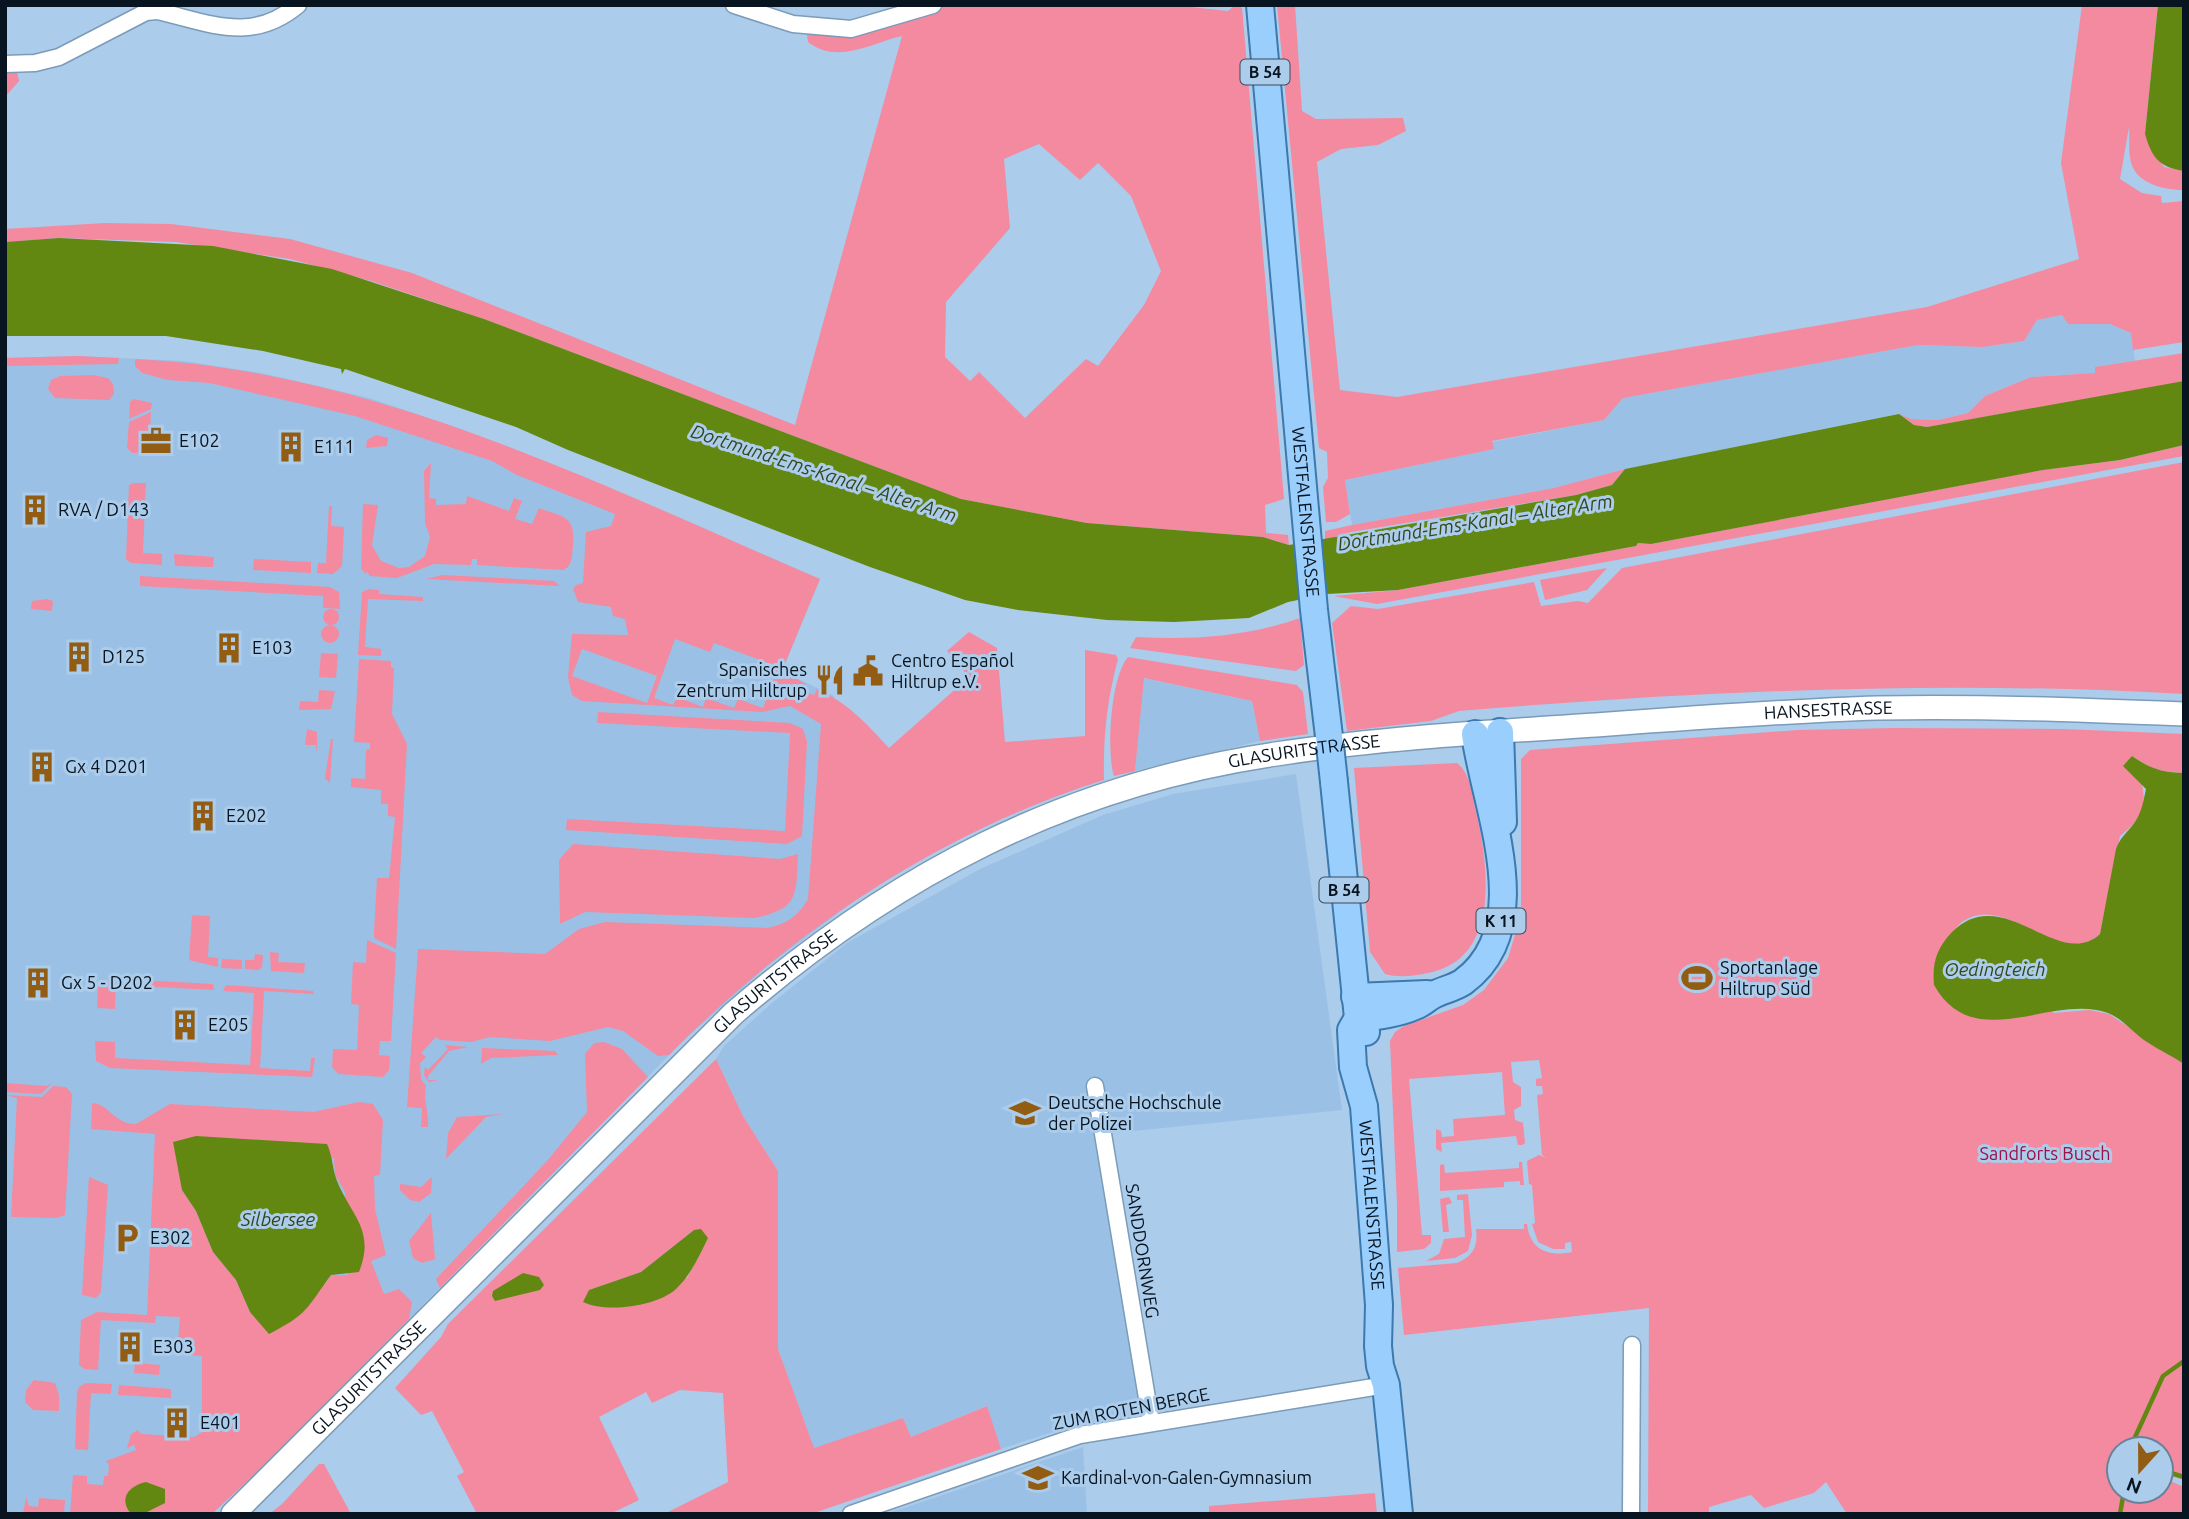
<svg xmlns="http://www.w3.org/2000/svg" width="2189" height="1519" font-family="Ubuntu,sans-serif">
  <style>
    .built { fill: #9ac1e5 }
    .green { fill: #f38aa0; fill-rule: evenodd }
    .water { fill: #628812 }
    .lines { fill: none; stroke-linecap: round; stroke-linejoin: round }
    .stream { stroke: #628812; stroke-width: 4.5 }
    .minor-casing { stroke: #7b9bb8; stroke-width: 19 }
    .secondary-casing { stroke: #7b9bb8; stroke-width: 26 }
    .primary-casing { stroke: #3b79ae; stroke-width: 30 }
    .minor { stroke: #fff; stroke-width: 16 }
    .secondary { stroke: #fff; stroke-width: 23 }
    .primary { stroke: #9acffd; stroke-width: 26 }
    .primary-bridge-casing { stroke: #3b79ae; stroke-width: 30; stroke-linecap: butt }
    .primary-bridge { stroke: #9acffd; stroke-width: 26 }
    .labels { text-anchor: middle; stroke-width: 6; stroke-linejoin: round; paint-order: stroke }
    .shield { fill: #abcceb; stroke: #394b5c; stroke-width: 2 }
    .shield-label { font-size: 16px; font-weight: bold; fill: #08141f }
    .poi-label { font-size: 18px; fill: #08141f; stroke: #abcceb; text-anchor: start }
    .street-label { font-size: 18px; fill: #08141f; stroke: #abcceb }
    .park-label { font-size: 18px; fill: #9e1046; stroke: #abcceb }
    .water-label { font-size: 19px; font-style: italic; fill: #35461b; stroke: #abcceb }
  </style>
  <rect width="100%" height="100%" fill="#abcceb"/>
  <g class="built">
    <path d="M2062,315L2068,324H2110L2131,333L2135,361L2095,367L2096,373L2031,377L1985,396L1968,413L1938,420L1911,419L1625,469L1554,488L1352,525L1345,480L1493,449L1492,442L1604,420L1622,398L1918,345L1983,347L2024,341L2037,320Z"/>
    <path d="M77,356L183,361L261,373L369,398L458,428L583,477L820,579L782,671L834,696L837,914L765,968L685,1039L275,1455L212,1514H5V358Z"/>
    <path d="M1143,678L1252,701L1260,741L1135,771Z"/>
    <path d="M1296,774L1342,1110L1094,1135L1141,1414L1074,1425L1001,1449L986,1406L911,1437L903,1418L814,1449L778,1349V1171L743,1116L716,1059L724,1046L772,1003L847,943L980,869L1103,815L1173,794Z"/>
    <path d="M1083,1447L1087,1514H886L901,1509Z"/>
  </g>
  <g class="green">
    <path d="M948,5H1171L1228,11L1235,5L1242,8L1284,499L1265,505L1266,533L1288,535L1289,545L1263,537L1087,523L961,499L484,319L371,281L290,259L176,242L59,238L5,242V229L105,223L171,224L290,239L412,273L795,425L902,36C871,43 838,65 808,42L807,35L811,32L850,33ZM1039,144L1080,180L1098,163L1131,196L1161,271L1144,305L1098,366L1086,359L1025,418L979,372L970,381L945,357L946,302L1010,228L1004,159Z"/>
    <path d="M1277,5H1295L1302,111L1316,119L1403,118L1406,131L1378,145L1341,149L1317,162L1340,390L1397,397L1927,307L2079,259L2061,163L2082,5H2158L2145,134L2164,167L2184,171V190C2165,190 2136,184 2131,162C2128,152 2130,138 2129,127L2120,179L2142,193L2161,196L2162,203L2184,201V342L2133,350L2131,333L2110,324H2068L2062,315L2037,320L2024,341L1983,347L1918,345L1623,398L1604,420L1492,441L1494,449L1345,480L1350,514L1336,522H1326L1323,487L1328,478L1327,452L1319,448Z"/>
    <path d="M16,67L19,81L5,97V69Z"/>
    <path d="M2184,353V381L2167,385L1927,427L1914,425L1899,414L1911,419L1938,420L1968,413L1985,396L2031,377L2095,373V367Z"/>
    <path d="M77,356L119,358L118,364L5,366V358Z"/>
    <path d="M135,359C378,371 600,485 820,579L782,671L806,684L803,691L814,695L817,689C848,703 867,724 889,748L969,677L947,651L969,632L997,648L1005,742L1085,736V650L1116,655L1118,659C1107,700 1103,737 1104,780C939,832 791,932 669,1055L658,1056L623,1031L608,1027L550,1041L490,1037L471,1042L440,1040L436,1037L421,1053L426,1057L420,1063L421,1079L426,1086C423,1100 429,1113 428,1127H421L422,1108L407,1107L418,949L545,954L579,929L605,922L768,928C788,923 797,917 808,899L821,724L790,706L762,712L582,701L572,695L568,677L572,634L628,635L625,619L613,616L611,607L578,602L573,589L576,585L583,583L586,532L611,526L615,514L517,475L492,461L355,416L209,383L168,380L142,373L135,366ZM675,639L710,652L714,643L771,664L768,673L775,676L763,708L738,699L734,708L706,698L703,707L677,697L673,705L654,698ZM582,649L657,676L647,703L572,676Z"/>
    <path d="M93,375L108,378L113,384L114,394L109,400L55,398L48,389L51,380L60,376Z"/>
    <path d="M134,399L152,403L151,409L129,419L130,402Z"/>
    <path d="M151,412L149,452L132,453L127,448L129,422Z"/>
    <path d="M376,435L388,438L387,446L366,448L367,440Z"/>
    <path d="M2184,445V456L1377,604L1334,596L1398,590L1636,546L1638,543L1651,544L2042,470L2120,460Z"/>
    <path d="M2184,462V694C1942,680 1700,691 1459,711L1431,721L1347,731L1332,623L1351,606L1378,609L1534,582L1541,606L1578,601L1588,603L1622,568Z"/>
    <path d="M431,463L429,498L436,499V505L466,504L467,496L509,511L514,498L522,501L515,519L532,524L539,508C562,517 576,515 573,545C572,553 573,560 568,567L563,570L477,565V559H472L471,565L434,564L397,578L370,576L367,572L366,574L361,569L363,504L378,505L372,545L381,561L399,568L409,567L425,556L430,537L425,523L424,471Z"/>
    <path d="M1625,469L1612,485L1576,495L1351,532L1325,540V531L1352,525L1554,488Z"/>
    <path d="M134,483H146L143,553L162,554V565L131,563L126,559L129,485Z"/>
    <path d="M329,506H332L331,526L344,527L342,566L333,574L317,573L318,563H326Z"/>
    <path d="M174,554L214,557L213,567L175,566Z"/>
    <path d="M254,559L311,562V573L253,570Z"/>
    <path d="M1607,568L1587,590L1545,600L1540,580Z"/>
    <path d="M443,575L554,581L560,586L426,579Z"/>
    <path d="M140,576L330,587L339,592L340,609L323,608V596L140,586Z"/>
    <path d="M369,589L379,590V594L423,597V601L368,599L365,647L381,649V656L358,655L362,592Z"/>
    <path d="M47,599L53,601L52,611L31,609L32,601Z"/>
    <circle cx="331" cy="617" r="8"/>
    <path d="M1300,618L1304,665L1296,671L1130,648L1136,637C1193,640 1246,637 1300,618Z"/>
    <circle cx="330" cy="634" r="9"/>
    <path d="M321,653L338,654L336,678L319,677Z"/>
    <path d="M1128,657L1297,685L1303,692L1308,734L1260,741L1252,701L1144,678L1135,771L1114,776C1106,751 1111,676 1128,657Z"/>
    <path d="M359,659L391,661V667L394,668L392,714L407,744L396,949L374,938V931L377,878H389L395,817L388,816V804H381V790L351,787V778L365,779L366,750L370,749V743L354,742Z"/>
    <path d="M319,690L335,691L331,709L299,710L300,701L318,702Z"/>
    <path d="M598,712L790,723L803,729L807,742L802,836L787,844L566,830L567,819L785,831L790,733L597,723Z"/>
    <path d="M1894,728L2064,729L2184,734V773C2163,773 2149,768 2132,756C2145,788 2154,811 2120,836L2100,934C2060,970 2009,894 1965,920C1959,923 1954,931 1949,936L2054,1013L2089,1010L2109,1014L2184,1064V1480L2161,1473V1449H2119V1491H2161V1477L2184,1487V1514H1847L1826,1482L1814,1493L1764,1508L1751,1495L1709,1507V1514H1648L1649,1308L1404,1335L1398,1268L1457,1263C1474,1256 1478,1246 1476,1229H1524V1224H1527C1530,1250 1548,1257 1572,1252L1571,1242L1565,1243V1249H1553L1538,1242L1532,1224L1535,1223L1532,1185L1529,1184L1527,1161L1539,1155L1546,1158L1542,1155L1537,1095L1543,1094L1542,1086H1536V1079L1542,1078L1539,1060L1511,1062L1513,1082L1521,1087V1106L1514,1110L1515,1120L1523,1123L1525,1143L1522,1145H1518L1516,1136L1441,1143L1442,1152L1436,1149V1129L1441,1131L1442,1137L1454,1136L1453,1119L1505,1115L1502,1072L1409,1079L1422,1235H1431V1243L1424,1249L1397,1252V1205L1390,1041L1395,1032L1404,1026L1463,1005L1484,990L1508,958L1521,915V759L1530,750L1798,730Z"/>
    <path d="M307,729L317,732V754L316,745H305Z"/>
    <path d="M331,739H333L330,783L325,778Z"/>
    <path d="M1457,763C1471,774 1472,796 1476,812C1489,867 1501,959 1428,973C1415,976 1398,978 1385,974L1370,952L1354,768Z"/>
    <path d="M573,844L780,859L798,854C796,896 799,909 754,918L585,912L560,924L559,860Z"/>
    <path d="M192,915L210,916L208,957L218,958V967L189,960Z"/>
    <path d="M367,940L396,953L391,1041H380L379,1055L390,1056L389,1070L383,1077L338,1074L332,1067L333,1049L357,1050L359,1005L351,1004L353,962L366,963Z"/>
    <path d="M270,952L279,953L278,962L305,963L304,973L271,971Z"/>
    <path d="M255,954L263,955L262,967L259,970L245,969V960H254Z"/>
    <path d="M222,959L242,960V969L221,968Z"/>
    <path d="M108,979H116L115,1009L97,1008L98,986L108,987Z"/>
    <path d="M119,979L213,984L214,990L119,985Z"/>
    <path d="M226,985L313,991L314,994L264,991L260,1068L310,1071L311,1058H315L312,1077L110,1068L96,1061L95,1041L115,1042V1058L250,1065L254,993L223,991Z"/>
    <path d="M604,1042L622,1049L648,1077L440,1288L436,1279L547,1161L587,1112L585,1054L594,1043Z"/>
    <path d="M445,1045L468,1047L449,1051L428,1076V1080H438L429,1082L424,1075L425,1067L428,1070L448,1049Z"/>
    <path d="M482,1048L555,1051L558,1055L491,1058L481,1064Z"/>
    <path d="M716,1059L743,1116L778,1171V1349L814,1448L903,1418L911,1437L987,1406L1001,1449L811,1514H664L728,1482L723,1393L680,1390L652,1403L646,1392L599,1417L639,1500L610,1514H477L457,1476L464,1472L432,1411L421,1415L395,1388L441,1337L448,1324ZM694,1230L708,1238L687,1278L589,1290L641,1272Z"/>
    <path d="M5,1083L47,1086L52,1083L41,1094L5,1092Z"/>
    <path d="M53,1086L66,1087L72,1094L65,1215L57,1218L11,1217L17,1098L5,1095L42,1097Z"/>
    <path d="M359,1102L373,1104L383,1120L380,1175L374,1176L375,1209L386,1255L371,1261L384,1294L399,1289L412,1302L409,1319L275,1455L212,1514H70L73,1475L87,1476V1484L103,1485L104,1476H108L109,1465L106,1461L136,1450L134,1445L127,1448L131,1434L138,1430L141,1434L194,1437L204,1431L205,1420L202,1419V1356L177,1354L180,1317L156,1316L155,1323L101,1320L98,1370L84,1369L79,1365L81,1320L97,1312L147,1315L155,1134L91,1129L92,1103C110,1104 113,1124 136,1124L170,1104L313,1112ZM334,1158L335,1175L345,1192L348,1275H331L325,1284L250,1312L236,1280L213,1252L196,1211L182,1190Z"/>
    <path d="M504,1114L486,1117L446,1159L448,1133L457,1117Z"/>
    <path d="M1519,1162H1522L1524,1185H1520V1181L1504,1182V1187L1440,1191V1165L1444,1164L1445,1173L1519,1168Z"/>
    <path d="M89,1177L108,1185L101,1292L96,1298L82,1295Z"/>
    <path d="M432,1177L431,1193L419,1202L410,1200L400,1190V1184L421,1187Z"/>
    <path d="M1468,1194L1472,1235L1468,1251L1455,1258L1426,1261L1439,1254L1444,1239L1465,1237L1463,1200H1457V1195Z"/>
    <path d="M1449,1197L1452,1203L1446,1205L1449,1232H1443L1440,1199Z"/>
    <path d="M431,1213L435,1259L422,1263L413,1258L409,1241Z"/>
    <path d="M135,1363L160,1365L159,1375L134,1373Z"/>
    <path d="M34,1380L55,1383L59,1395V1411L33,1410L25,1402L26,1390Z"/>
    <path d="M86,1383L112,1384L111,1394L91,1393L88,1450L75,1449L77,1393L79,1387Z"/>
    <path d="M119,1385L171,1389V1398L118,1395Z"/>
    <path d="M319,1464H324L351,1514H269L282,1504Z"/>
    <path d="M1375,1493L1377,1514H1209V1506Z"/>
    <path d="M26,1497L29,1506L38,1507L39,1498L65,1500L64,1514H23Z"/>
  </g>
  <g class="water">
    <path d="M2158,5H2184V171C2159,167 2152,158 2145,134Z"/>
    <path d="M59,238L213,246L332,269L484,319L961,499L1087,523L1263,537L1289,545L1576,495L1612,485L1625,469L1899,414L1914,425L1927,427L2184,381V445L2120,460L2043,470L1651,544L1638,543L1636,546L1398,590L1327,594L1288,602L1249,618L1174,622L1107,620L1018,610L965,600L870,567L568,450L516,427L345,369L342,374L341,369L263,351L166,336H5V242Z"/>
    <path d="M2132,756C2149,768 2163,773 2184,773V1064C2172,1056 2159,1050 2147,1042C2134,1034 2123,1019 2108,1013C2051,993 1974,1056 1934,985C1932,962 1937,948 1952,932C2004,881 2058,972 2100,934L2116,849C2120,838 2125,835 2132,826C2141,815 2143,803 2146,789L2123,766Z"/>
    <path d="M196,1136L327,1144C332,1155 332,1164 335,1175C347,1213 377,1227 359,1272L331,1275C306,1309 308,1314 269,1334L250,1312L236,1280L213,1252L196,1211L182,1190L173,1142Z"/>
    <path d="M701,1229L708,1238C699,1256 691,1275 676,1289C656,1307 606,1313 583,1302L589,1290L641,1272L694,1230Z"/>
    <path d="M523,1273L539,1277L544,1285L540,1290L495,1301L492,1296L493,1291Z"/>
    <path d="M146,1482L165,1489V1503L147,1512L131,1514C118,1498 129,1486 146,1482Z"/>
  </g>
  <g class="lines">
    <g class="stream">
      <path d="M2131,1446L2163,1376L2184,1361"/>
      <path d="M2161,1470L2184,1477"/>
      <path d="M2120,1514L2124,1491"/>
    </g>
    <g class="minor-casing">
      <g id="minor">
        <path d="M734,5L793,24L851,29L933,5"/>
        <path d="M5,64L35,63L59,57L146,12L157,11C210,23 251,44 298,5"/>
        <path d="M1095,1086L1151,1422"/>
        <path d="M851,1514L1080,1435L1386,1385"/>
        <path d="M1631,1514L1632,1345"/>
      </g>
    </g>
    <g class="secondary-casing">
      <g id="secondary">
        <path id="s1" d="M233,1514L733,1014C892,876 1065,785 1276,754C1381,738 1489,732 1596,725C1690,718 1784,711 1878,708C1980,706 2082,710 2184,714"/>
      </g>
    </g>
    <g class="primary-casing">
      <g id="primary">
        <path id="s2" d="M1260,5L1314,610L1330,745"/>
        <path d="M1500,732L1503,822"/>
        <path d="M1334,782L1358,1018L1366,1032"/>
        <path d="M1355,997L1427,994"/>
        <path id="s3" d="M1358,1018L1351,1030L1353,1067L1364,1106L1379,1305L1378,1346L1380,1366L1386,1385L1399,1514"/>
        <path d="M1358,1018C1377,1016 1397,1014 1415,1006C1422,1004 1427,998 1433,995C1443,990 1454,988 1463,982C1539,927 1485,808 1475,734"/>
      </g>
    </g>
    <use href="#minor" class="minor"/>
    <use href="#secondary" class="secondary"/>
    <use href="#primary" class="primary"/>
    <g class="primary-bridge-casing">
      <path id="primary-bridge" d="M1330,745L1334,782"/>
    </g>
    <use href="#primary-bridge" class="primary-bridge"/>
  </g>
  <defs>
    <g id="office-bare" transform="scale(2.415)"><path d="M-6-3h4V-5.5h4V-3h4V5H-6ZM-1-4.5V-3h2v-1.5ZM-6 0V1H6V0Z" fill="#925c13" stroke="#abcceb" stroke-width="2.5" paint-order="stroke"/></g>
    <g id="building-bare" transform="scale(2.415)"><path d="M-4-6H4V6H1V3H-1V6H-4ZM-2.5-4.3h1.7v1.8h-1.7ZM.8-4.3h1.7v1.8H.8ZM-2.5-1h1.7V.8h-1.7ZM.8-1h1.7V.8H.8Z" fill="#925c13" stroke="#abcceb" stroke-width="2.5" paint-order="stroke"/></g>
    <g id="civic-bare" transform="scale(2.415)"><path d="M-.6-6.5H3V-4.5H.6V-3L4-1V1h2V6H-6V1h2V-1L-.6-3ZM-1.2 2.5V6h2.4V2.5Z" fill="#925c13" stroke="#abcceb" stroke-width="2.5" paint-order="stroke"/></g>
    <g id="restaurant-bare" transform="scale(2.415)"><path d="M-5-6h1v4h1v-4h1v4h1v-4h1v5L-1.5 .5V6h-2V.5L-5-1ZM5-6V6H3V1.5H1.5Q1.5-4 5-6Z" fill="#925c13" stroke="#abcceb" stroke-width="2.5" paint-order="stroke"/></g>
    <g id="stadium-bare" transform="scale(2.415)"><path d="M0-5a6.5 5 0 1 0 0 10a6.5 5 0 1 0 0-10ZM-3.5-1.8h7v3.6h-7Z" fill="#925c13" stroke="#abcceb" stroke-width="2.5" paint-order="stroke"/></g>
    <g id="university-bare" transform="scale(2.415)"><path d="M0-5L7-2L0 1L-7-2ZM-4 1L0 2.5L4 1V4Q0 6-4 4Z" fill="#925c13" stroke="#abcceb" stroke-width="2.5" paint-order="stroke"/></g>
    <g id="parking-bare" transform="scale(2.415)"><path d="M-3.5-5.5H1a3.5 3.5 0 0 1 0 7H-1V5.5H-3.5ZM-1-3.4V-.6H.8a1.4 1.4 0 0 0 0-2.8Z" fill="#925c13" stroke="#abcceb" stroke-width="2.5" paint-order="stroke"/></g>
    <g id="school-bare" transform="scale(2.415)"><path d="M0-5L7-2L0 1L-7-2ZM-4 1L0 2.5L4 1V4Q0 6-4 4Z" fill="#925c13" stroke="#abcceb" stroke-width="2.5" paint-order="stroke"/></g>
  </defs>
  <g fill-rule="evenodd">
    <use href="#office-bare" x="156" y="441"/>
    <use href="#building-bare" x="291" y="447"/>
    <use href="#building-bare" x="35" y="510"/>
    <use href="#building-bare" x="229" y="648"/>
    <use href="#building-bare" x="79" y="657"/>
    <use href="#civic-bare" x="868" y="671"/>
    <use href="#restaurant-bare" x="830" y="680"/>
    <use href="#building-bare" x="42" y="767"/>
    <use href="#building-bare" x="203" y="816"/>
    <use href="#stadium-bare" x="1697" y="978"/>
    <use href="#building-bare" x="38" y="983"/>
    <use href="#building-bare" x="185" y="1025"/>
    <use href="#university-bare" x="1025" y="1113"/>
    <use href="#parking-bare" x="127" y="1238"/>
    <use href="#building-bare" x="130" y="1347"/>
    <use href="#building-bare" x="177" y="1423"/>
    <use href="#school-bare" x="1038" y="1478"/>
  </g>
  <g class="labels">
    <g class="shield">
      <rect x="1240.5" y="59.5" width="49" height="25" rx="5"/>
      <rect x="1319.5" y="877.5" width="49" height="25" rx="5"/>
      <rect x="1476.5" y="908.5" width="49" height="25" rx="5"/>
    </g>
    <g class="shield-label">
      <text x="1265" y="78">B 54</text>
      <text x="1344" y="896">B 54</text>
      <text x="1501" y="927">K 11</text>
    </g>
    <g class="poi-label">
      <text x="179" y="447">E102</text>
      <text x="314" y="453">E111</text>
      <text x="58" y="516">RVA / D143</text>
      <text x="252" y="654">E103</text>
      <text x="102" y="663">D125</text>
      <text x="891" y="667">Centro Español<tspan x="891" dy="21">Hiltrup e.V.</tspan></text>
      <text x="807" y="676" text-anchor="end">Spanisches<tspan x="807" dy="21">Zentrum Hiltrup</tspan></text>
      <text x="65" y="773">Gx 4 D201</text>
      <text x="226" y="822">E202</text>
      <text x="1720" y="974">Sportanlage<tspan x="1720" dy="21">Hiltrup Süd</tspan></text>
      <text x="61" y="989">Gx 5 - D202</text>
      <text x="208" y="1031">E205</text>
      <text x="1048" y="1109">Deutsche Hochschule<tspan x="1048" dy="21">der Polizei</tspan></text>
      <text x="150" y="1244">E302</text>
      <text x="153" y="1353">E303</text>
      <text x="200" y="1429">E401</text>
      <text x="1061" y="1484">Kardinal-von-Galen-Gymnasium</text>
    </g>
    <g class="street-label">
      <text dy="6" stroke="none"><textPath href="#s2" startOffset="509">WESTFALENSTRASSE</textPath></text>
      <text dy="6" stroke="none"><textPath href="#s1" startOffset="1872">HANSESTRASSE</textPath></text>
      <text dy="6" stroke="none"><textPath href="#s1" startOffset="1346">GLASURITSTRASSE</textPath></text>
      <text dy="6" stroke="none"><textPath href="#s1" startOffset="760">GLASURITSTRASSE</textPath></text>
      <text dy="6" stroke="none"><textPath href="#s3" startOffset="191">WESTFALENSTRASSE</textPath></text>
      <text transform="translate(1142 1251) rotate(81)" y="6">SANDDORNWEG</text>
      <text dy="6" stroke="none"><textPath href="#s1" startOffset="192">GLASURITSTRASSE</textPath></text>
      <text transform="translate(1131 1409) rotate(-11)" y="6">ZUM ROTEN BERGE</text>
    </g>
    <g class="park-label">
      <text x="2045" y="1160">Sandforts Busch</text>
    </g>
    <g class="water-label">
      <text transform="translate(824 473) rotate(18)" y="7">Dortmund-Ems-Kanal – Alter Arm</text>
      <text transform="translate(1475 522) rotate(-9)" y="7">Dortmund-Ems-Kanal – Alter Arm</text>
      <text x="1995" y="976">Oedingteich</text>
      <text x="278" y="1226">Silbersee</text>
    </g>
  </g>
  <rect width="2189" height="1519" fill="none" stroke="#08141f" stroke-width="14"/>
  <g transform="translate(2140 1470) rotate(201)"><circle r="33" fill="#abcceb" stroke="#6a8299" stroke-width="2"/>
  <path d="M0-5L12 26L0 18L-12 26Z" fill="#925c13"/>
  <text y="-10" font-size="19" font-weight="bold" text-anchor="middle" fill="#08141f">N</text>
  </g>
</svg>
